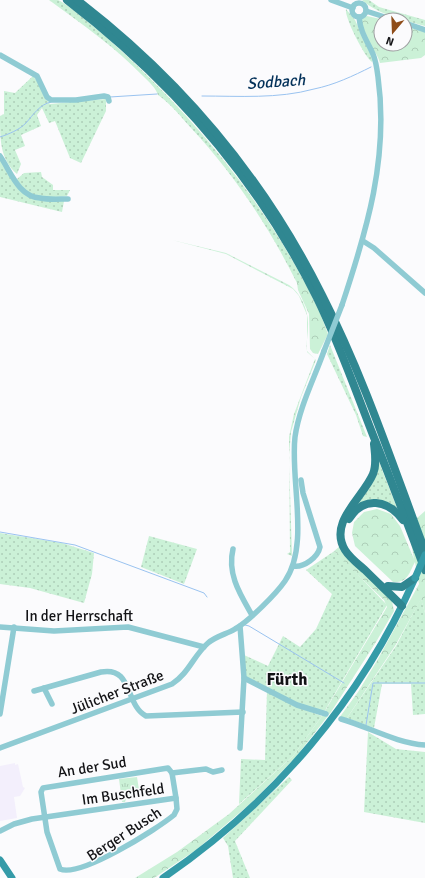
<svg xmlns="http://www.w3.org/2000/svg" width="425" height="878" font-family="Signika,sans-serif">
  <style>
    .education { fill: #f3effc }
    .grass { fill: url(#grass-dots) }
    .forest { fill: url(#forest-crowns) }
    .park { fill: url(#park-tufts) }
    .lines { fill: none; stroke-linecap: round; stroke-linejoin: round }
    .stream { stroke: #9ac3f0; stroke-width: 1 }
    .minor { stroke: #8fcbd3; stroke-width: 5.5 }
    .major { stroke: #359ba8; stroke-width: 7 }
    .highway { stroke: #308791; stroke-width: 8 }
    .minor-bridge { stroke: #8fcbd3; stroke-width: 5.5 }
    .major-bridge { stroke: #359ba8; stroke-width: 7 }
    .labels { text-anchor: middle; stroke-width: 3; stroke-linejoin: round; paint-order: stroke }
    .street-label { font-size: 15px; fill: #131316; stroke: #fbfbfd }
    .water-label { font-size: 16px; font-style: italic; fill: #033159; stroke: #fbfbfd }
    .quarter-label { font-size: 17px; font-weight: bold; fill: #131316; stroke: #fbfbfd }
  </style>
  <defs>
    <pattern id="grass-dots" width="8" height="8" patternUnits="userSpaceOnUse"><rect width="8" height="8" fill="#cbf1d7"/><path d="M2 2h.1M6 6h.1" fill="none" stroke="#adceb8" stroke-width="1.8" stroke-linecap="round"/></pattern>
    <pattern id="forest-crowns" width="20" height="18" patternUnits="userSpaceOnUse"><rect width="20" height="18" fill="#cbf1d7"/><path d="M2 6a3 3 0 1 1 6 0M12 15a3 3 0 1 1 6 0" fill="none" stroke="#adceb8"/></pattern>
    <pattern id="park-tufts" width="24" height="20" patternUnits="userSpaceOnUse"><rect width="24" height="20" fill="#cbf1d7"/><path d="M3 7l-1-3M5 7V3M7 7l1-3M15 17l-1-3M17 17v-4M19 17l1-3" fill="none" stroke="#adceb8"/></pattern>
  </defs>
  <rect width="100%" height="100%" fill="#fbfbfd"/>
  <path class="education" d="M15,763V765L18,764L23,787L25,788L20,796L14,797L17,818L0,821V766Z"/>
  <g class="grass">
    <path d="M49,0C52,0 56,0 58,0C65,2 99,31 106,37C186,108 254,188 305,283H297C269,227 234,174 191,128C181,117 171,104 158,95C156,88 149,82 143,76C115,47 82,24 49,0Z"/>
    <path d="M362,0H369L379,7L425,20V26C404,20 379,15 362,0Z"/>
    <path d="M346,9L355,20L373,59L372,62C365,58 344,17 346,9Z"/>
    <path d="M33,76C41,84 42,96 50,104L106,99V111L81,163L70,158L55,121L49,123L42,108L37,115L41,126L21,135L25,146L15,150L21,164L17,174C0,159 0,140 0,116L4,114V91L15,93Z"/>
    <path d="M0,158L25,194L64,201L62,212L0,197Z"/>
    <path d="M41,172L42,177L53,185V190H70L67,196L46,198L28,194L17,181V179L24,173Z"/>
    <path d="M130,224L172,240L226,253L289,285C301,293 309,311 308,326C308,334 306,343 307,351L316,360L301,397L291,432L289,457L292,556L287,554L290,552L289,437L294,414L315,359L307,352V315L299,296L293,289L226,254L172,240Z"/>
    <path d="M330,345L367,437L363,436L356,415L327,354Z"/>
    <path d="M379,462L397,508L387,502L357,505C368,491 376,480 379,462Z"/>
    <path d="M0,533L62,543L94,553L92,574L84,603L30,588L0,584Z"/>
    <path d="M149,536L197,549L184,584L141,567Z"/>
    <path d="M333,552L337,553L387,605L324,712L303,706L245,676L244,655L268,666L283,636L300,647L316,629L332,594L306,570Z"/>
    <path d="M421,598L425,613V714L413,715L411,684H382L374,728L347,718L396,646Z"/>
    <path d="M267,690L297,707L322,716L293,756L239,804L241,759L265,760Z"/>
    <path d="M368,732L396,749L425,752V823L364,812Z"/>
    <path d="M289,777L292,780L235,841L250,878H233L228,846L223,838Z"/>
  </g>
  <g class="forest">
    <path d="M367,16L385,20H381V44H405V26L425,32V55L421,58L380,63C377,50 360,36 362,19Z"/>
    <path d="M297,283H305L320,313L328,334L318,354L313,353L310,349L309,314L298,290Z"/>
    <path d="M377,509L391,514L400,526L414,559L408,526L425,511V613L421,599L395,646L347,718H339L358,692L378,659L419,584L415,562C409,573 408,583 393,582L355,546L352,533L354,522L364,512Z"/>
    <path d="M340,546L392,601L394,611L376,642L331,712L295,758L251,803L196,850L154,878H135L177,852L229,814L293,756L322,716L387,607L384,600L340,558L337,553L333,552Z"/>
  </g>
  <path class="park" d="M137,777L140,796L126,799L125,802H122L119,779Z"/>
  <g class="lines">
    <g class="stream">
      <path d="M202,96C239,96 278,99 314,89C334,85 353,76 371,67"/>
      <path d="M110,97L157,94"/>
      <path d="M0,137C9,134 19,130 26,123C33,115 40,104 51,102"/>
      <path d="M0,532L75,545L204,593L207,597"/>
      <path d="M245,625L249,626L344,683"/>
      <path d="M366,725L373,683H425"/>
    </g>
    <g class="minor">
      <path d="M331,0L353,8"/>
      <circle cx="359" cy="10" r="7"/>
      <path d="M366,11L394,20"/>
      <path d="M405,23L425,30"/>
      <path d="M0,55L37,76L47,97L51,100H76L104,96L108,97L109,101"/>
      <path d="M0,156C11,172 18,196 40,198C49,200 59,199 68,199"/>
      <path d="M363,241L374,248L425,293"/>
      <path d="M342,305C367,230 389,157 378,77C377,69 376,61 373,54C367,41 360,31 359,17"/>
      <path d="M233,549C227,574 240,594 252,615"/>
      <path d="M293,566C304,568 318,557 320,547L303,493L301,480"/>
      <path d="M240,626L244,678L297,705L326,714"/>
      <path d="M0,627L54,631L128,627L204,647"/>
      <path d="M44,688L52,704"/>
      <path d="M34,691L101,672C133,666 125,705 146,716L243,712"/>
      <path d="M0,714L14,627"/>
      <path d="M341,719C369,727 396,743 425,745"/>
      <path d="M0,748L172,684C189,673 194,655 208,643C216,636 227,634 235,629C249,621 276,594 285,581C310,545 290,480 295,437C299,408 314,379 324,351"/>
      <path d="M240,748L244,678"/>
      <path d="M172,773L168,768L43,788L41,792L47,832L60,869C80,878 157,829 174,815L177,809L176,798"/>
      <path d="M0,831L14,824L32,819L176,798L172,773L206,769L213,772L222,770"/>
    </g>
    <g class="major">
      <path d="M0,860L12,878"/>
      <path d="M163,878C273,803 361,700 415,578"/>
    </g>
    <g class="highway">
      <path d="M67,0C171,80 259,180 317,298C339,343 355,389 373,435C391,480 408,525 425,570"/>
      <path d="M77,0C180,79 264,179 322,295C364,377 393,466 425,551"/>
      <path d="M374,444C375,454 377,464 373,474C363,498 328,522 345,550C350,558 358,564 365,570C377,582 390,594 402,606"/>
      <path d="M349,519C364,495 388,500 403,520"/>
      <path d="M388,586L402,587L415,578"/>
    </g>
    <path class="minor-bridge" d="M324,351L342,305"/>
    <path class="major-bridge" d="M415,578L425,555"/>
  </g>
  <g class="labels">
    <g class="street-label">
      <text x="79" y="621">In der Herrschaft</text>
      <text transform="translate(117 692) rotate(-21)" y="5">Jülicher Straße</text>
      <text transform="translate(92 767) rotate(-9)" y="5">An der Sud</text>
      <text transform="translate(123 794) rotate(-8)" y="5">Im Buschfeld</text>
      <text transform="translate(124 834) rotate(-33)" y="5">Berger Busch</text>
    </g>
    <g class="water-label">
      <text transform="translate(276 81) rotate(-4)" y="6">Sodbach</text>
    </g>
    <g class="quarter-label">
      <text x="287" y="685">Fürth</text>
    </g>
  </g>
  <g transform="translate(393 32) rotate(199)"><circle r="19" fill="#fbfbfd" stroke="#9e9ea1"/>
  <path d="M0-3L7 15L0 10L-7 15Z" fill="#8e4c19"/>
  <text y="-6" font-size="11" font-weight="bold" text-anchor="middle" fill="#131316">N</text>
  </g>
</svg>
